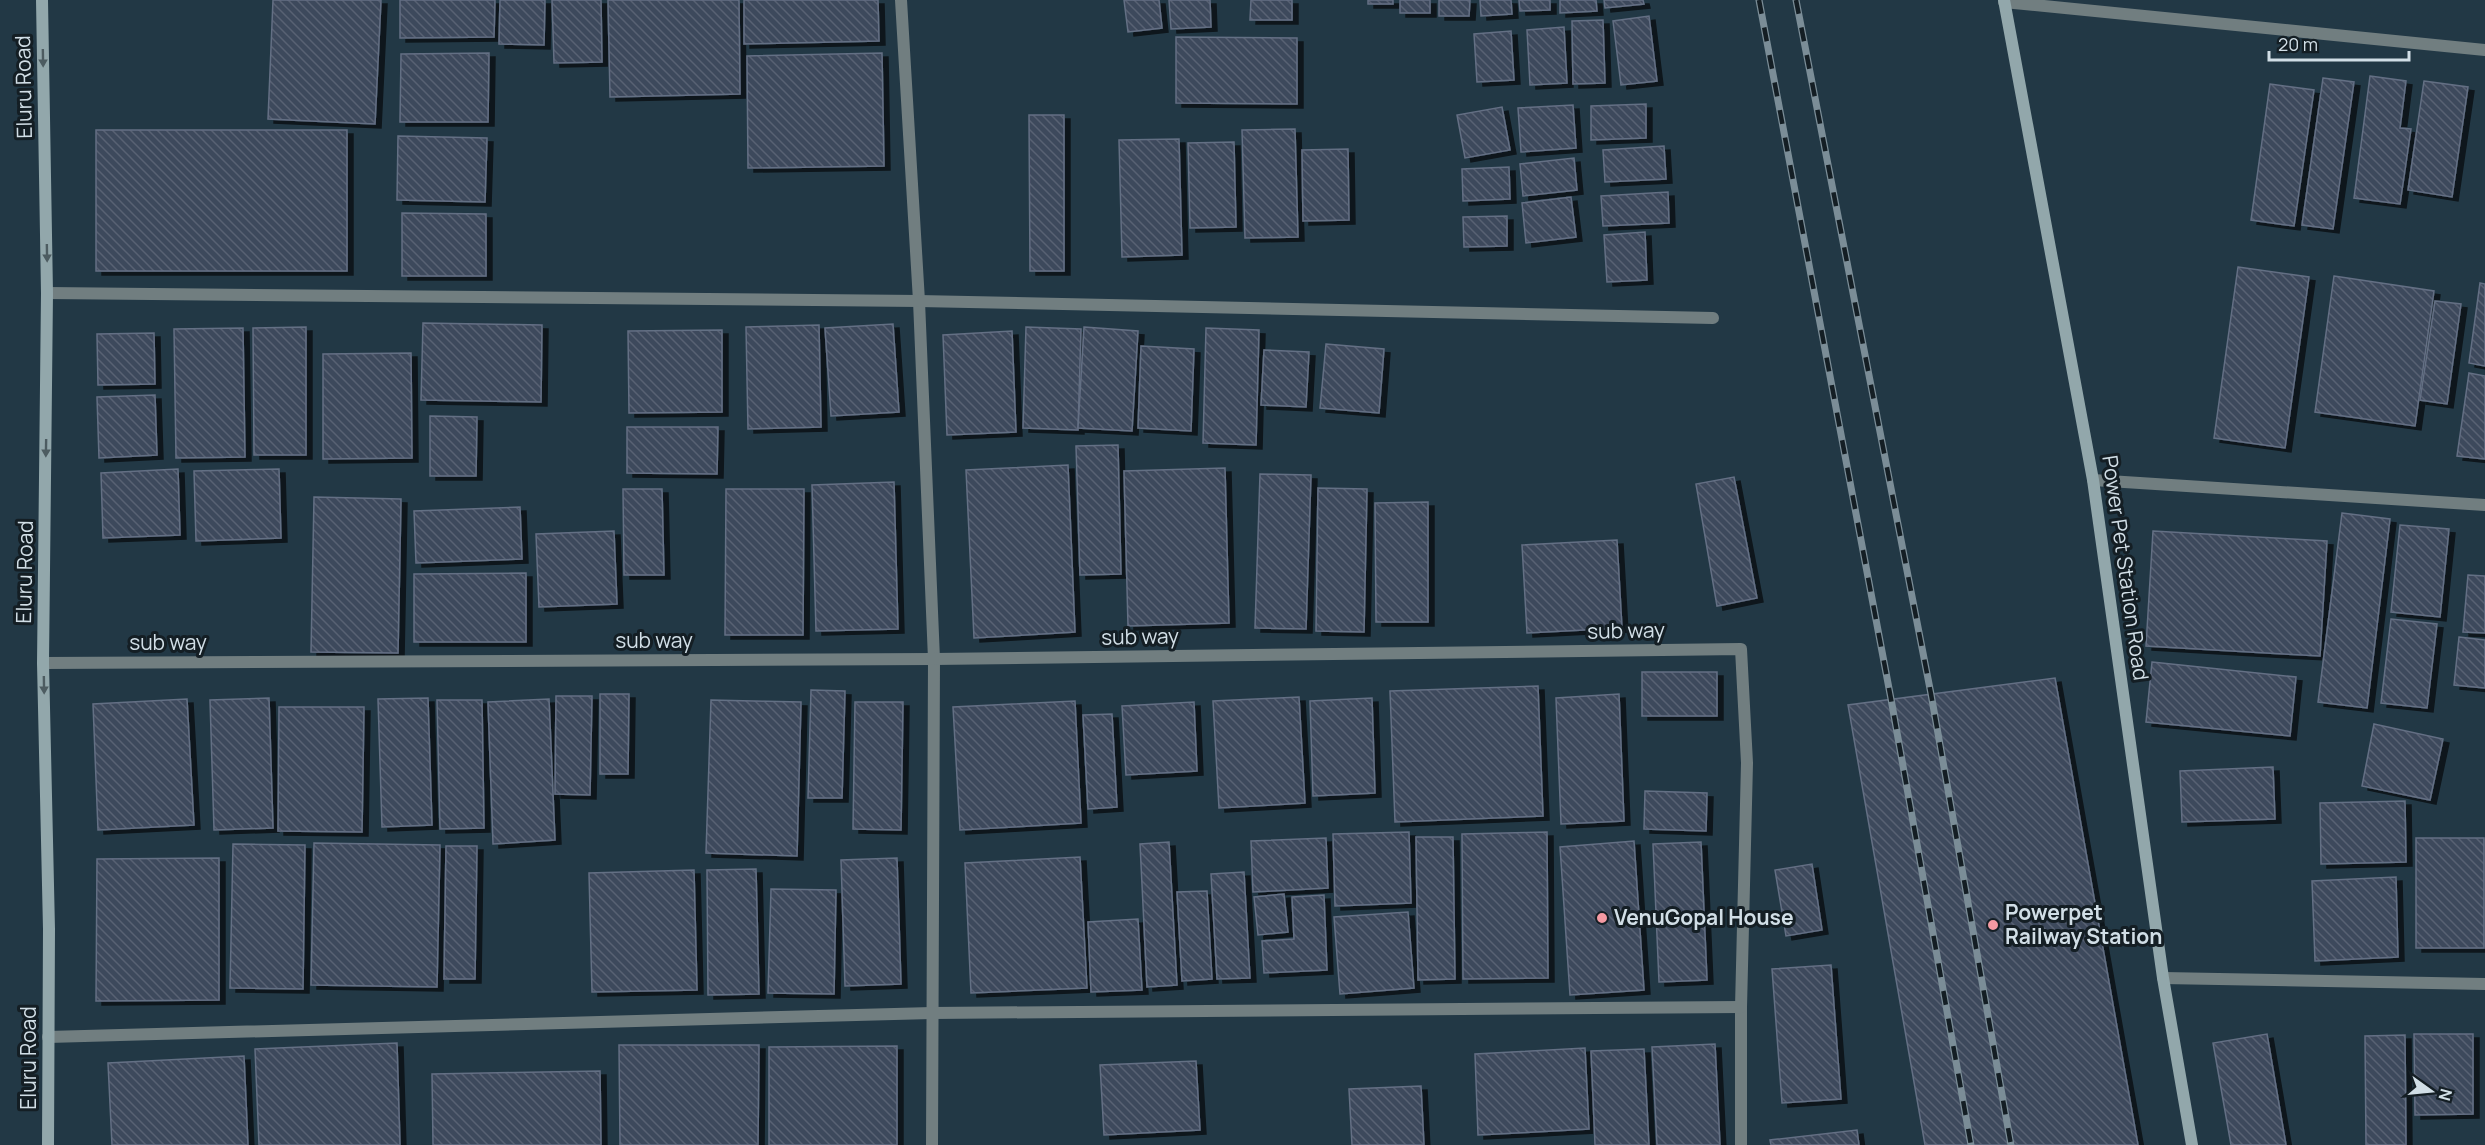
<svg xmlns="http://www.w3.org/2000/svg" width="2485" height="1145" font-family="Manrope,sans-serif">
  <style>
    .building { fill: url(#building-back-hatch); stroke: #646f84; stroke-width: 1.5; filter: url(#shadow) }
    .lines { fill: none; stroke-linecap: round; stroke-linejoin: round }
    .street { stroke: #717e80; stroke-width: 12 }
    .secondary { stroke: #92a7ab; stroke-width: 12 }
    .rail-casing { stroke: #7b8d97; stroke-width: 7 }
    .rail { stroke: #141e24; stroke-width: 4.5; stroke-dasharray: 14; stroke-linecap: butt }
    .oneway { fill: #4d5c61 }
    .poi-dot { fill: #f49aa3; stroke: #141e24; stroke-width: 2 }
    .labels { text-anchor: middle; stroke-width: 6; stroke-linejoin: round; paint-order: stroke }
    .street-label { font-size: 21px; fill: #d1dee6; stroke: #141e24 }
    .poi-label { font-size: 21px; font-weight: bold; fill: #d1dee6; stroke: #141e24; text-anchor: start }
  </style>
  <defs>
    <pattern id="building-back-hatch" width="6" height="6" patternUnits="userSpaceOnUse" patternTransform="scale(1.5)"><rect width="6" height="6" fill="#3e485c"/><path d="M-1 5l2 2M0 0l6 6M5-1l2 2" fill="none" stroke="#596273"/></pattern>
    <filter id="shadow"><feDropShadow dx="6" dy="4" stdDeviation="0" flood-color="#0009"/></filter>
  </defs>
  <rect width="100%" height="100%" fill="#223845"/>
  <g class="building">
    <path d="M273,0H381L375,124L268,119Z"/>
    <path d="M400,0H495L494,37L400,38Z"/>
    <path d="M500,0H545L544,45L499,44Z"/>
    <path d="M552,0H601L602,62L554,63Z"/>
    <path d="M608,0H739L740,94L610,97Z"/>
    <path d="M744,0H878L879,41L744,44Z"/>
    <path d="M1124,0H1159L1162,28L1128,32Z"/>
    <path d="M1169,0H1210L1211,27L1171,29Z"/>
    <path d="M1251,0H1292V20H1250Z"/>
    <rect x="1368" y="0" width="25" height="4"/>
    <rect x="1400" y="0" width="30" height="13"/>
    <path d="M1439,0H1470L1469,16H1439Z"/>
    <path d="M1480,0H1511L1512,14L1481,16Z"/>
    <path d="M1519,0H1550V10L1520,11Z"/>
    <path d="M1560,0H1596L1597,11L1560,13Z"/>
    <path d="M1604,0H1643L1644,4L1605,8Z"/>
    <path d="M1649,16L1657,81L1621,85L1613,21Z"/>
    <path d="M1603,20L1605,83L1573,84L1572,21Z"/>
    <path d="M1564,27L1567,83L1530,85L1527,30Z"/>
    <path d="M1511,31L1514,80L1477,82L1474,34Z"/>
    <path d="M1176,37L1297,38V104L1176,103Z"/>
    <path d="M489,53L488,122H400L401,54Z"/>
    <path d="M882,53L884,166L748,168L747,56Z"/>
    <path d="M2370,76L2406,81L2400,128L2411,129L2400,204L2354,198Z"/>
    <path d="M2323,78L2354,82L2333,229L2302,225Z"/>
    <path d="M2424,81L2468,87L2452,197L2408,190Z"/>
    <path d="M2270,84L2314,90L2294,226L2251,220Z"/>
    <path d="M1646,104V138L1591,140V106Z"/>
    <path d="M1573,105L1576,148L1521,152L1518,108Z"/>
    <path d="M1502,107L1510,150L1465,158L1457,115Z"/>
    <path d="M1029,115H1064V271H1030Z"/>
    <path d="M1295,129L1298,237L1245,238L1242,130Z"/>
    <rect x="96" y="130" width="251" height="141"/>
    <path d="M398,136L487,138L485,202L397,200Z"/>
    <path d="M1179,139L1182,255L1122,257L1119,140Z"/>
    <path d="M1234,142L1236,227L1190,228L1188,143Z"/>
    <path d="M1664,146L1666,179L1605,182L1603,150Z"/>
    <path d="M1348,149L1349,220L1303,221L1302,150Z"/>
    <path d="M1574,158L1577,190L1523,196L1520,164Z"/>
    <path d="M1509,167L1510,199L1463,201L1462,169Z"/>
    <path d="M1668,192L1669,223L1603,226L1601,196Z"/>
    <path d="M1571,197L1576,237L1526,243L1522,203Z"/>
    <path d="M402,213L486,214V276H402Z"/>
    <path d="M1507,216V246L1464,247L1463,217Z"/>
    <path d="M1645,232L1647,280L1607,282L1604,235Z"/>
    <path d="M2238,267L2309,277L2285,448L2214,438Z"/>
    <path d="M2334,276L2434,291L2415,426L2315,412Z"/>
    <path d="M2480,283L2485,284V366L2469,363Z"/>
    <path d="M2435,301L2461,304L2447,404L2420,400Z"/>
    <path d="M423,323L542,325L541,402L421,400Z"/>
    <path d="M893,324L899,412L831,416L825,328Z"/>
    <path d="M819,325L821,427L748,429L746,327Z"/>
    <path d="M306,327V455H254L253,328Z"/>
    <path d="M1026,327L1081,329L1078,430L1023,428Z"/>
    <path d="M1084,327L1138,331L1132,431L1078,428Z"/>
    <path d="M243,328L245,457L176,458L174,329Z"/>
    <path d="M1206,328L1259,330L1256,445L1203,443Z"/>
    <path d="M722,330V412L629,413L628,331Z"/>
    <path d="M1012,331L1016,432L947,435L943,335Z"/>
    <path d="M154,333L155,384L98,385L97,334Z"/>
    <path d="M1326,344L1384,349L1379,413L1320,408Z"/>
    <path d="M1141,346L1194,349L1191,431L1138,428Z"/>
    <path d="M1264,350L1309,352L1306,407L1261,405Z"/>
    <path d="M411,353L412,458L323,459V354Z"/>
    <path d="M2469,373L2485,376V459L2457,456Z"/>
    <path d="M155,395L157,455L99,458L97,397Z"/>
    <path d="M430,416L477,417L476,476H430Z"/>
    <path d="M627,427H718L717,474L627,473Z"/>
    <path d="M1118,445L1121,574L1080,575L1076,446Z"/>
    <path d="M1068,465L1075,632L974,638L966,470Z"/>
    <path d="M1225,468L1229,623L1128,626L1124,471Z"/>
    <path d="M178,469L180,535L103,538L101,473Z"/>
    <path d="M279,469L281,538L196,541L194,471Z"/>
    <path d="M1260,474L1311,475L1306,629L1255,628Z"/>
    <path d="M1734,477L1757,598L1717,606L1696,484Z"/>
    <path d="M894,482L898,629L816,631L812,485Z"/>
    <path d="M1318,488L1367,489L1364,632L1316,631Z"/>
    <path d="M623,489H662L664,575H624Z"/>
    <path d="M726,489H804L803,635H725Z"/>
    <path d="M314,497L401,499L398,653L311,652Z"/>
    <path d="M1428,502V622H1376L1375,503Z"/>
    <path d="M520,507L522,559L416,563L414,511Z"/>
    <path d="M2342,513L2390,519L2367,708L2318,702Z"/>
    <path d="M2400,525L2449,529L2440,617L2391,612Z"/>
    <path d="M614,531L617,604L539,607L536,534Z"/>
    <path d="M2153,531L2327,541L2320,656L2146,646Z"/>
    <path d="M1617,540L1622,628L1527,633L1522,545Z"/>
    <path d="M526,573V642H414V574Z"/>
    <path d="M2468,575L2485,576V633L2463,632Z"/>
    <path d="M2391,619L2437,624L2427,708L2381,703Z"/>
    <path d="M2459,637L2485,640V688L2454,685Z"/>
    <path d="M2152,662L2296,677L2290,736L2146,722Z"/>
    <rect x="1642" y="672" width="75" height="44"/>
    <path d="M2055,678L2138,1145H1925L1848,705Z"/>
    <path d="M1538,686L1543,816L1395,822L1390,691Z"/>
    <path d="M811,690L845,691L842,798H808Z"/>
    <path d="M600,694H629L628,774H600Z"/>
    <path d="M1619,694L1624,821L1561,824L1556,698Z"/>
    <path d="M556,696H592L590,795L555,794Z"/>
    <path d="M1299,697L1305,803L1219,808L1213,701Z"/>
    <path d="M269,698L273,828L214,830L210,700Z"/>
    <path d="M428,698L432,825L382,827L378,699Z"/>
    <path d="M1372,698L1375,793L1313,796L1310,701Z"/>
    <path d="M187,699L194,825L98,830L93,704Z"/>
    <path d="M549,699L555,840L493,844L488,702Z"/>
    <path d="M437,700H482L484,828L440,829Z"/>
    <path d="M711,700L801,702L797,856L706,853Z"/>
    <path d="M1075,701L1081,823L960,830L953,707Z"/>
    <path d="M855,702H903L901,830L853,829Z"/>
    <path d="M1194,702L1197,771L1126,775L1122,706Z"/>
    <path d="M279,707H364L362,832L278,831Z"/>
    <path d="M1112,714L1117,807L1088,809L1083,715Z"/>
    <path d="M2374,724L2443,739L2430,800L2362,786Z"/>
    <path d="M2273,767L2275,819L2182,822L2180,771Z"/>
    <path d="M1645,791L1707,793L1706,831L1644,829Z"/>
    <path d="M2405,801L2406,862L2321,864L2320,803Z"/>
    <path d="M1409,832L1411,903L1335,906L1333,834Z"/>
    <path d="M1547,832L1548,978L1463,979L1462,834Z"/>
    <path d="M1416,837H1453L1455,979L1418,980Z"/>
    <path d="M1326,838L1328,888L1253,892L1251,841Z"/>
    <rect x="2416" y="838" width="68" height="110"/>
    <path d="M1634,841L1644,990L1570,995L1560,847Z"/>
    <path d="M1169,842L1177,985L1147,987L1140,844Z"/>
    <path d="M1701,842L1707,980L1659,982L1653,844Z"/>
    <path d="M314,843L440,845L437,987L311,985Z"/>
    <path d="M233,844L305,845L303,989L230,988Z"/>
    <path d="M446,846H477L475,979H444Z"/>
    <path d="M1080,857L1087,988L971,993L965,863Z"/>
    <path d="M219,858V1000L96,1001L97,859Z"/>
    <path d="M897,858L901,984L845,986L841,860Z"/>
    <path d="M1812,864L1822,930L1786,936L1775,870Z"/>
    <path d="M756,869L759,994L708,995L707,870Z"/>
    <path d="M694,870L697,990L592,992L589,873Z"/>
    <path d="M1244,872L1250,978L1217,979L1211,874Z"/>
    <path d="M2396,877L2398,957L2315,961L2312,881Z"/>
    <path d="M771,889L836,890L834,994L768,993Z"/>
    <path d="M1207,891L1212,979L1182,981L1177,892Z"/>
    <path d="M1284,894L1288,932L1258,935L1254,897Z"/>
    <path d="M1324,895L1327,970L1264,973L1262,941L1294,939L1292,897Z"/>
    <path d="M1408,912L1414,988L1340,994L1334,917Z"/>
    <path d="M1138,919L1142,990L1091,992L1088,922Z"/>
    <path d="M1831,965L1841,1099L1782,1103L1772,969Z"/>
    <path d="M2267,1034L2286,1145H2231L2213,1043Z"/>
    <path d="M2414,1034H2473V1114L2415,1115Z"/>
    <path d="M2405,1035L2406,1145H2366L2365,1036Z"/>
    <path d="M397,1043L400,1145H259L255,1049Z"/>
    <path d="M1715,1044L1720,1145H1657L1652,1047Z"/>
    <path d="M619,1045H759L758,1145H620Z"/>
    <path d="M897,1046V1145H769V1047Z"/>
    <path d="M1585,1048L1589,1129L1478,1135L1475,1054Z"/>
    <path d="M1644,1049L1649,1145H1595L1591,1051Z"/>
    <path d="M244,1056L248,1145H112L108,1063Z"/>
    <path d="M1196,1061L1200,1130L1104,1135L1100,1065Z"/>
    <path d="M600,1071L601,1145H433L432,1074Z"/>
    <path d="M1421,1086L1424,1145H1352L1349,1089Z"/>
    <path d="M1857,1130L1859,1145H1771L1770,1140Z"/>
  </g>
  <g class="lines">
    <g class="street">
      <path d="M901,0L919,301L934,659L932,1145"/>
      <path d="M2004,2L2485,50"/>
      <path d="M47,293L919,301L1713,318"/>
      <path d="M2093,480L2485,505"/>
      <path d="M43,663L934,659L1741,649L1747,763L1741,1007V1145"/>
      <path d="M2163,978L2485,984"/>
      <path d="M48,1037L932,1013L1741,1007"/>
    </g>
    <g class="secondary">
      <path d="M42,0L47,293L43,663L49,929L48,1145"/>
      <path d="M2004,0L2093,480L2163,978L2192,1145"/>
    </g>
    <g class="rail-casing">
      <g id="rail">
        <path d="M1759,0L1891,699L1971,1145"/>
        <path d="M1796,0L1931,694L2011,1145"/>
      </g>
    </g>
    <use href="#rail" class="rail"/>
  </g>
  <defs><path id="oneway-solid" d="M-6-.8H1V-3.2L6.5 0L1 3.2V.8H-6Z" transform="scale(1.5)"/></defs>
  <g class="oneway">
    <use href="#oneway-solid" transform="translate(43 58) rotate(89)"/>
    <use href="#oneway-solid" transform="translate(47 253) rotate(89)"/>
    <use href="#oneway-solid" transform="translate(46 448) rotate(91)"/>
    <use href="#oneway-solid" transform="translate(44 685) rotate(89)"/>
  </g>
  <g class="poi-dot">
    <circle cx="1602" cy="918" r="6"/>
    <circle cx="1993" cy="925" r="6"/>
  </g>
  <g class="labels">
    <g class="street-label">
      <text transform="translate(24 87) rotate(-91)" y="7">Eluru Road</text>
      <text transform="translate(2125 568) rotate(82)" y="7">Power Pet Station Road</text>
      <text transform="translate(25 572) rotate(-89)" y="7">Eluru Road</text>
      <text transform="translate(1626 631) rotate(-1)" y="7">sub way</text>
      <text transform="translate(1140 637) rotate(-1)" y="7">sub way</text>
      <text x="654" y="648">sub way</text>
      <text x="168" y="650">sub way</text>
      <text transform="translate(29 1058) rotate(-90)" y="7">Eluru Road</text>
    </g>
    <g class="poi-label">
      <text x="2005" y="920">Powerpet<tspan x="2005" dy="24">Railway Station</tspan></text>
      <text x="1614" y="925">VenuGopal House</text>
    </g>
  </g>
  <g transform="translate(2431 1091) rotate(105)" stroke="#141e24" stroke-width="4.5" paint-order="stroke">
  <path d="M0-4.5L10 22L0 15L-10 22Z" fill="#d1dee6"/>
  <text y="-9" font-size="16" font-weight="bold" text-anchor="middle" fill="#d1dee6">N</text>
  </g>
  <path d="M2269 51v9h140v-9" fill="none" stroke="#d1dee6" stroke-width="3"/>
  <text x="2278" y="51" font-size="18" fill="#d1dee6" stroke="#141e24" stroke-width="4.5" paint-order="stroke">20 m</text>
</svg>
